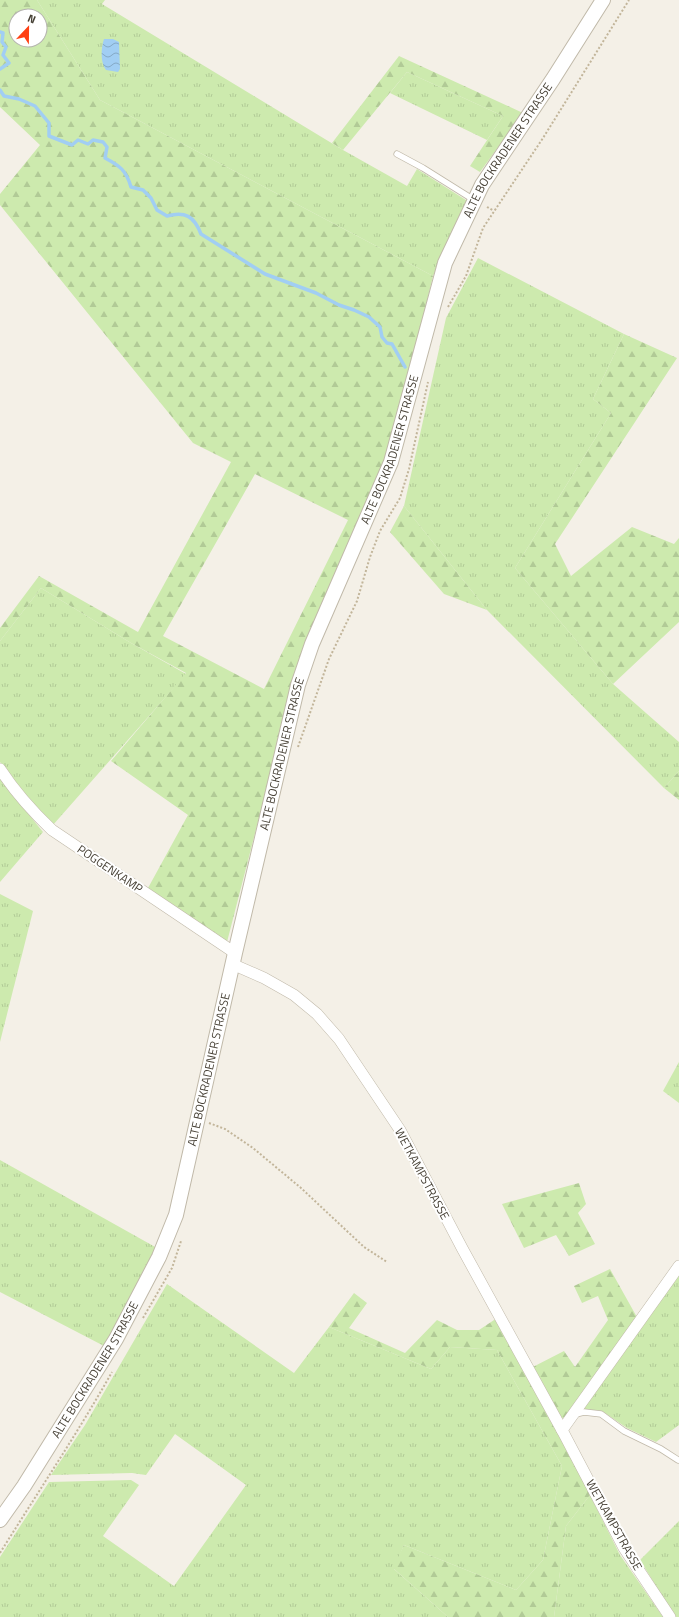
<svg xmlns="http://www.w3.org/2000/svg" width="679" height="1617" font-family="'Titillium Web',sans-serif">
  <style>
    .grass { fill: url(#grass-tufts) }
    .forest { fill: url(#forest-firs); fill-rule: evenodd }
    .water { fill: url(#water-waves) }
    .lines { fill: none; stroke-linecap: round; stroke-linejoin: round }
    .stream { stroke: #a1cef3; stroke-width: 3.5 }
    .service-casing { stroke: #c0b9a9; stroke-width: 7 }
    .minor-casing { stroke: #c0b9a9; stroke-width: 12 }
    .tertiary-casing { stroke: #c0b9a9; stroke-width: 16 }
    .path { stroke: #c2b59a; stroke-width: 2; stroke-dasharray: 2 2; stroke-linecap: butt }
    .service { stroke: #fff; stroke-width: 5.5 }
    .minor { stroke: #fff; stroke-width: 11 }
    .tertiary { stroke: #fff; stroke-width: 14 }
    .labels { text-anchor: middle; stroke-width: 4; stroke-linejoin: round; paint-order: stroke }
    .street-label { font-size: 12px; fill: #474136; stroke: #fff }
  </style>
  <defs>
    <pattern id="grass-tufts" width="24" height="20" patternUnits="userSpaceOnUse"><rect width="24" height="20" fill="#cdeaae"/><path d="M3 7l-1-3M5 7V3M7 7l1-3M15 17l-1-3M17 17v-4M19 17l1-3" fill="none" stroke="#b1ca96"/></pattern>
    <pattern id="forest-firs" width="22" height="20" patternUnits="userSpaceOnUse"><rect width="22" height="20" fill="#cdeaae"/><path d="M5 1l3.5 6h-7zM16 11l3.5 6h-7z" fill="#b1ca96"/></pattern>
    <pattern id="water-waves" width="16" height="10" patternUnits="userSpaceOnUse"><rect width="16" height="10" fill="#a1cef3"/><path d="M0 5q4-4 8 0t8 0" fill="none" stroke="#85a9c6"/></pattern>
  </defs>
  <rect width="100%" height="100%" fill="#f4f0e7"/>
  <g class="grass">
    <path d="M37,0H105L102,4L343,150L407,186L417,169L469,202L433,276L100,100Z"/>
    <path d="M407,72L503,116L487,140L390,93Z"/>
    <path d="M478,258L624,334L593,399L611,413L515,568L613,684L679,742V771L664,788L487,610L404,506L446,318Z"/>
    <path d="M41,588L131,643L186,674L53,825L15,785L0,762V641Z"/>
    <path d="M0,777L8,789L43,832L0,882Z"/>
    <path d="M0,894L33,911L0,1042Z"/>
    <path d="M679,1062V1103L663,1091Z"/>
    <path d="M0,1160L157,1248L104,1346L0,1292Z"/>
    <path d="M679,1272V1425L656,1442L627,1428L602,1411L583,1409Z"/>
    <path d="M167,1284L294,1373L329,1327L431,1369L450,1347L497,1350L562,1466L543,1560L516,1590L404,1545L394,1569L448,1617H0V1557L49,1482L131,1480L139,1485L103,1536L174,1586L246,1485L175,1434L146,1475L132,1473L51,1475L85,1425Z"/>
    <path d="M590,1495L620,1555L663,1617H554L566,1526Z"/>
    <path d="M679,1521V1617H675L640,1560Z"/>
  </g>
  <g class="forest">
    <path d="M0,0H37L100,100L433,276L389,460L293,686L227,942L148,888L188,815L111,761L186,673L131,643L41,588L0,641V628L39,576L138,632L231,462L193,443L0,205V194L40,145L0,107ZM16,16H40V40H16ZM255,474L348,520L264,689L163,636Z"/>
    <path d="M399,56L523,113L480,172L470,166L503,116L407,72L343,150L332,143Z"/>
    <path d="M624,334L677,358L555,544L571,576L632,527L674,544L679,538V622L613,684L515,568L611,413L593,399Z"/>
    <path d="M404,506L487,610L444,594L390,532Z"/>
    <path d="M679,771V800L664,788Z"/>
    <path d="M579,1183L586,1204L578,1213L595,1244L569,1256L556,1235L524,1248L502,1204Z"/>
    <path d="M610,1269L638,1319L568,1416L555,1421L590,1495L566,1526L554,1617H448L393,1568L404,1545L516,1590L543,1560L562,1466L497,1350L450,1347L431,1369L329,1327L354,1293L367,1303L349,1328L405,1353L437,1320L457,1330H479L497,1318L525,1371L564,1351L575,1367L608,1320L598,1296L582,1303L574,1286Z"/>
  </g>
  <path class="water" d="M104,39H113L119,42L120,69L118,72L106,70C100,62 101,48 104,39Z"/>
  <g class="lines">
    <g class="stream">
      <path d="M0,32L3,33L2,42L6,47L3,55L9,63L0,69"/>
      <path d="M0,90L4,96L19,99L35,106L49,123V136L72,145L78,140L88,144L93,140L103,142L107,147L105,158C120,166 126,170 131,187L143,190L151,198L157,210L167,216C185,211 194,216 201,234L265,274L316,293L339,305L354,310L369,317L380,327L382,337L387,343L392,344L405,367"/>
    </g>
    <g class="service-casing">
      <g id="service">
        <path d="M397,154L423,168L474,200"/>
        <path d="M576,1414L584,1412L601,1414L624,1431L661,1449L678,1460"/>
      </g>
    </g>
    <g class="minor-casing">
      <g id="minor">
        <path d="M0,769C15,792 32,811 52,830L235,953"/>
        <path d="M232,964L264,978L294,995L317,1014L339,1039L400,1130L462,1248L562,1430"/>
        <path d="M670,1617L624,1548L562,1430L679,1266"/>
      </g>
    </g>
    <g class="tertiary-casing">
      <g id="tertiary">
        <path id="s1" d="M0,1520L24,1486L116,1339L159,1257L176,1215L235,953L298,685L312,644L391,462L445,263L482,185L553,79L603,0"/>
      </g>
    </g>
    <g class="path">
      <path d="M487,207L494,211"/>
      <path d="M448,307L466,276L483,228L543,138L629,0"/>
      <path d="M298,747L329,659L357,601L370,557L380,531L400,498L409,469L428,382"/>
      <path d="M209,1123L225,1129L253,1148L301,1188L364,1247L387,1262"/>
      <path d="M143,1318L172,1268L181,1241"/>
      <path d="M0,1553C38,1492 77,1434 112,1372"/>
    </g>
    <use href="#service" class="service"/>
    <use href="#minor" class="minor"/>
    <use href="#tertiary" class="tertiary"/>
  </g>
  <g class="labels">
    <g class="street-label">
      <text dy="4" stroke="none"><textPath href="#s1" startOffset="1474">ALTE BOCKRADENER STRASSE</textPath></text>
      <text dy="4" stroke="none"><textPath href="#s1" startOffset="1150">ALTE BOCKRADENER STRASSE</textPath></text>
      <text dy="4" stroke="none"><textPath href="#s1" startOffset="826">ALTE BOCKRADENER STRASSE</textPath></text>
      <text transform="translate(110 869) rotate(34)" y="4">POGGENKAMP</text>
      <text dy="4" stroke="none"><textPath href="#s1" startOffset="502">ALTE BOCKRADENER STRASSE</textPath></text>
      <text transform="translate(422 1174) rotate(62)" y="4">WETKAMPSTRASSE</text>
      <text dy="4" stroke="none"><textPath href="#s1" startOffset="178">ALTE BOCKRADENER STRASSE</textPath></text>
      <text transform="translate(614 1525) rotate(61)" y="4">WETKAMPSTRASSE</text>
    </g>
  </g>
  <g transform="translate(28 28) rotate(22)"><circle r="19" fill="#ffffff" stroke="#b5b3af"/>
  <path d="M0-3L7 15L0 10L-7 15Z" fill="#ff3f13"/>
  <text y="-6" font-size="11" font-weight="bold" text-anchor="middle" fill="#474136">N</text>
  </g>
</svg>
